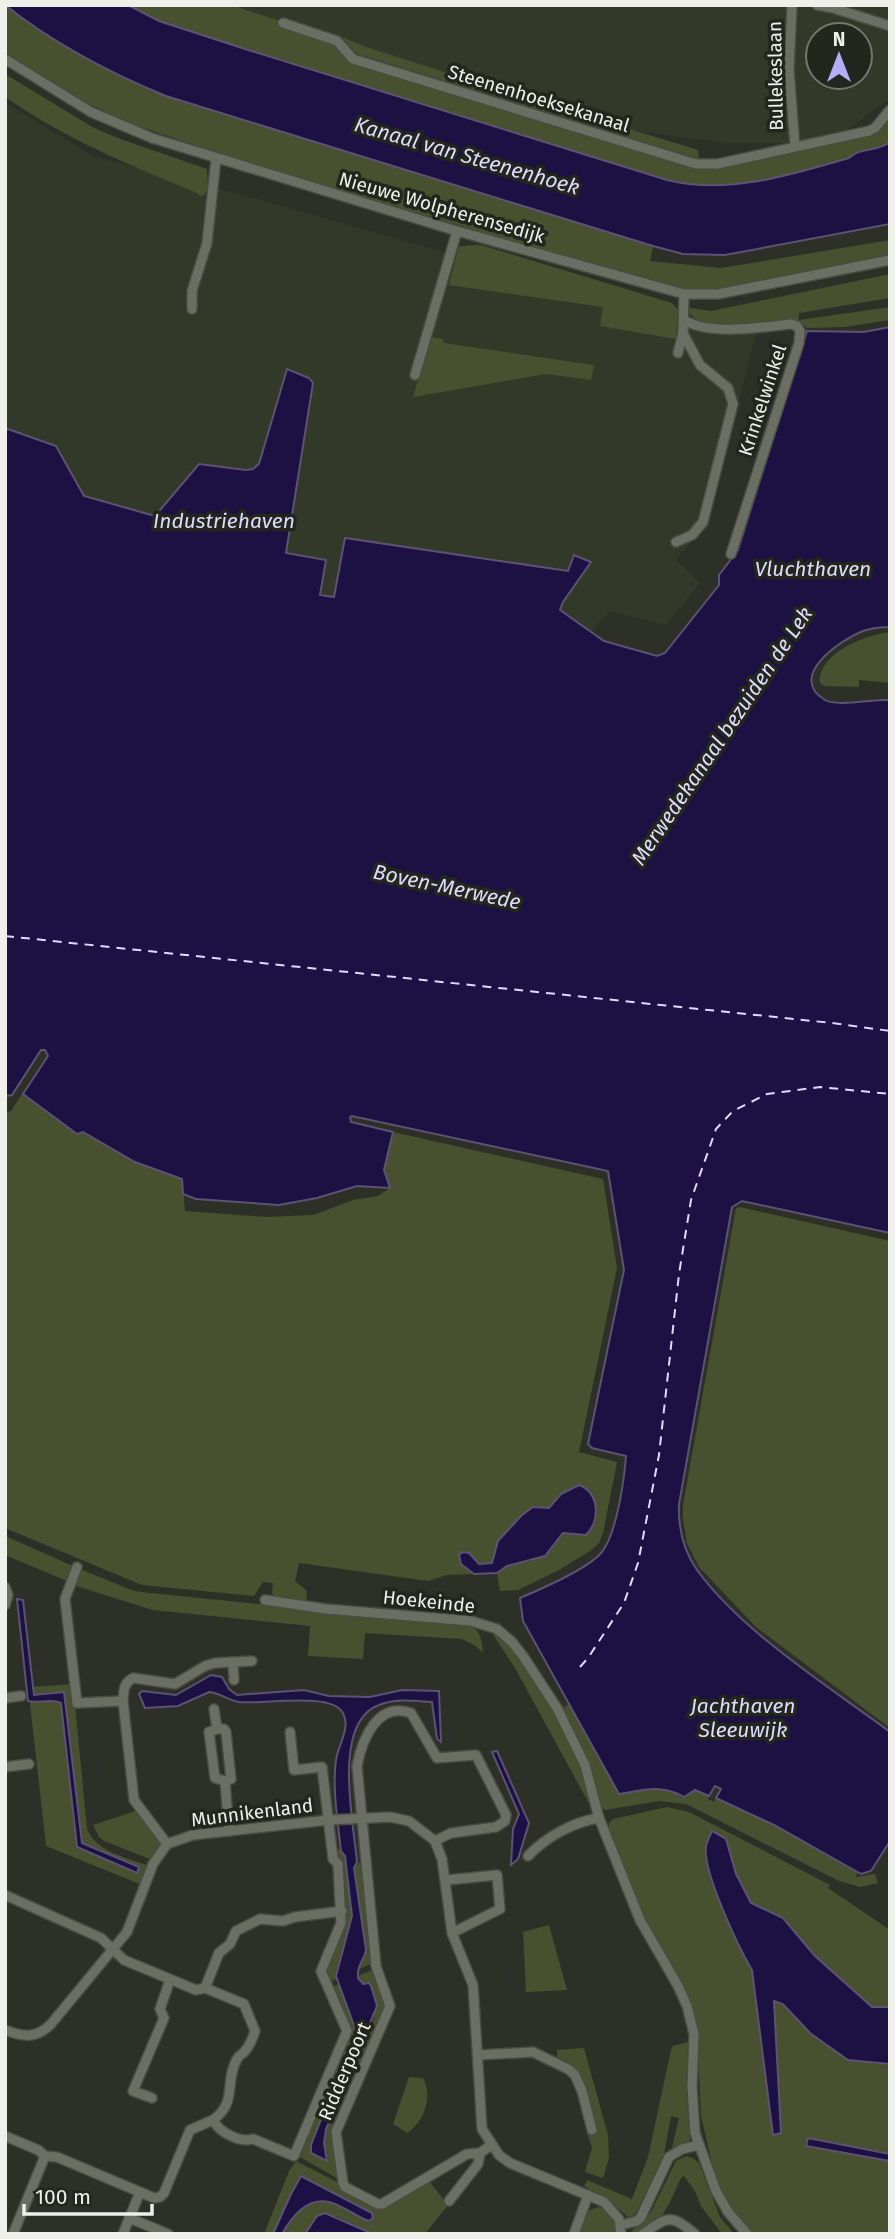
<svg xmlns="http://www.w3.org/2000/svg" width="895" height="2239" font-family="'Fira Sans',sans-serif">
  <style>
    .built { fill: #333928; fill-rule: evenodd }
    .green { fill: #48512f }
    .water { fill: #1d1042; stroke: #5c5374; stroke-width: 2 }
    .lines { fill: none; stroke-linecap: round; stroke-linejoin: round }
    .ferry { stroke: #dedbfe; stroke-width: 2; stroke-dasharray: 9 7; stroke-linecap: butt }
    .minor-casing { stroke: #494c43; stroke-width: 12 }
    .minor { stroke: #6b6f63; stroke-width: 9 }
    .labels { text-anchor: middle; stroke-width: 7; stroke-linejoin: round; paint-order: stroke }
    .street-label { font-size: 19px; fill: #eef0e9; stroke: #23261c }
    .water-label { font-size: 21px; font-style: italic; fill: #dedbfe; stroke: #23261c }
  </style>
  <rect width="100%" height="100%" fill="#2d3026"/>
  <g class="built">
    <path d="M232,5H890V99L828,143H723L617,128L354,58ZM818,35H860V77H818Z"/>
    <path d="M5,102L92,156L257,199L609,299L758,327L707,524L676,560L700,583L666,625L610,611L591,632L560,610L574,555L568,571L345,539L334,597L320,595L286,554L313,383L287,369L259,464L253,469L199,464L155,516L84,496L56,446L5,428Z"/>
  </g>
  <g class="green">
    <path d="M128,5H231L332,38L346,54L695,165L864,131L890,113V142C878,152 860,147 849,158C791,175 727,195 667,180L245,49L159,21Z"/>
    <path d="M5,6C57,40 108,72 166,96L653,246L650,261L721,268L890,240V255L709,291L690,290L632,277L227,156L129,123L85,102L5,52Z"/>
    <path d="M342,37L366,47L479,83L698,150L699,159L358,54L351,49Z"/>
    <path d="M5,74L94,128L123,140L207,169L208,189L202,197L195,192C125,163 68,140 5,97Z"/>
    <path d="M481,245L672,303L678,310L676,339L600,326L603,307L449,285L459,246Z"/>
    <path d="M890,274V298L799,313V320L890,307V320L845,327L807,328L799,321C774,322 703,335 689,312L690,308L711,311Z"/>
    <path d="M431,337L443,339L444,343L594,365L591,380L546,374L413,397Z"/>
    <path d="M890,632V683L859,680V687L824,686L820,683C818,653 865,635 890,632Z"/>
    <path d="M22,1094L77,1134L83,1132L135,1162L182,1179L185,1211L267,1217L313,1215L353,1200L378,1196L390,1188L384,1170L393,1132L603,1179L617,1268L579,1452L617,1462L603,1533L599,1543L590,1551L559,1570L518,1590L500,1591L497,1573L506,1566L531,1561L549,1552L563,1533L596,1511L591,1494H561C554,1504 550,1512 536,1507L492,1563L479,1564L474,1557L459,1560L474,1574L447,1575L428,1581L299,1563L295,1581L307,1591L306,1604L276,1598L272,1593L273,1583L263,1582L254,1596L142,1585L5,1528V1113L11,1111Z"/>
    <path d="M740,1207L890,1241V1728L756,1627L699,1567L687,1543L683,1520V1505L736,1208Z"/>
    <path d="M5,1536L73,1566L67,1581L5,1555Z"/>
    <path d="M80,1569L134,1591L150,1593L469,1625C481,1630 482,1641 483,1653L476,1646L462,1639L365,1633L363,1659L308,1656L310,1626L153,1610L73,1585Z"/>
    <path d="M490,1630L497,1632L521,1658L560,1724L582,1764L592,1809L515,1668Z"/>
    <path d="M73,1684L87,1829C96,1852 128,1858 149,1866L142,1885L46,1846L30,1704L31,1687Z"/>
    <path d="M569,1704L619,1794C639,1791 661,1783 679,1794L680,1797L695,1790L709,1796L708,1799L714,1802L716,1798L774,1825L857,1873L856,1877L875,1874L878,1883L860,1887L839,1881L686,1804L660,1801L605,1810L601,1807L587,1759L561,1709Z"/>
    <path d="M667,1807L689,1812L830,1885L828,1888L890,1930V2007H872L815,1956L783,1918L751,1903L736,1874L726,1840L714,1885L745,1957L752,1970L773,2135L781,2133L774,2000L783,2004L810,2033L848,2060L890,2064V2154L808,2138L807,2146L890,2161V2234H751L724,2200L715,2176L701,2116L697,2032L641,1912L609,1830V1823L613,1819Z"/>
    <path d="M136,1811L161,1842V1848L152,1860L104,1841L99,1837L93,1825Z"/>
    <path d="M337,1847L345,1856L352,1916L336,1971L337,1979L329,1982L326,1971L345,1923Z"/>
    <path d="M362,1860L373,1963L357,1970L366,1950L354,1868Z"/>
    <path d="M549,1925L567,1990L526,1992L523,1932Z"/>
    <path d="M374,1969L385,2009L333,2132L339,2178H337L298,2156L348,2037L331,1987L339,1984L356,2031L311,2145V2153L325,2161L328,2159L324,2143L326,2129L374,2018L369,1983L363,1984L358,1976Z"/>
    <path d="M688,2042L686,2092L690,2140L686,2145L671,2152L679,2118L671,2116L664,2155L637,2211L633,2216L628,2217L606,2198L584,2186L587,2180L632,2199L648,2157L671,2050L673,2046Z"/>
    <path d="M584,2048L608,2135L609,2158L603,2178L585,2172L592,2147L587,2133L595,2131L583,2085L557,2062V2050Z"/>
    <path d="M409,2077L423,2078C433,2097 424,2122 407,2133L393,2124Z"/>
    <path d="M686,2156L693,2158L699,2163L720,2217L734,2234H722L701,2206L695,2191L684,2176L681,2178C670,2201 660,2234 629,2234L651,2212L676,2161Z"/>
    <path d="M296,2161L339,2183V2189L375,2208L388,2206L429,2181L448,2205L425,2234H373L336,2216H317L305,2234H282C291,2217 309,2196 331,2202C337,2204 344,2209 351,2212C358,2216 364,2220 372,2219L302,2176L291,2194L273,2234H264L289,2171Z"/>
    <path d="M599,2207C611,2213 616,2220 617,2234H577L589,2210Z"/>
  </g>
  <g class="water">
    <path d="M5,5H128L159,21L245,49L667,180C727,195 791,175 849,158C860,147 878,152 890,142V224L725,255L683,254L653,246L166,96C110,73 53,43 5,5Z"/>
    <path d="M890,327V627C881,627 872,628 863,631C841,640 786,676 825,700C837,707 873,699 890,700V1233L742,1201L732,1207L679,1504C678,1528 683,1550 697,1570C742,1632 828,1686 890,1732V1841L871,1871L861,1874L774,1825L716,1798L721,1789L715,1786L709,1796L695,1790L684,1797C661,1784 644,1790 619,1794L523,1621L520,1598C539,1590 589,1568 602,1552C617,1532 624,1481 626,1456L592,1448L588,1444L624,1270L608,1171L352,1116L350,1117L351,1122L393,1132L384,1170L390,1188L357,1186L317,1198L279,1205L196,1199L183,1194L182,1179L135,1162L83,1132L77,1134L23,1094L48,1056L45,1050H41L12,1095L5,1096V428L56,446L84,496L155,516L199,464L246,470L253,469L259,464L287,369L309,378L313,383L286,553L326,560L320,595L334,597L345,538L568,571L574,555L591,562L563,602L560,610L604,641L657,656L665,653L719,585V575L738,550L807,331L864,332Z"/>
    <path d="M579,1485C600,1493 600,1521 586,1535L563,1533L545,1556L507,1566L497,1573L474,1574L461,1564L459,1555L463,1552L469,1553L479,1564L492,1563L498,1541L522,1515L533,1507L549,1508L561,1494Z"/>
    <path d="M17,1599L23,1600L34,1695L64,1692L82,1843L139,1867L137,1873L77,1847L61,1703C50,1698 39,1704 28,1701Z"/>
    <path d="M211,1675L222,1677L229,1689L237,1695L304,1690L329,1696L370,1697L402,1690L439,1691L441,1742L437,1739L432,1702C415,1701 396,1698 379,1705C331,1722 354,1825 357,1862L354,1868L366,1950C364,1962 357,1963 358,1978L363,1984L369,1983L371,1986L377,2006L326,2129L324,2143L327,2161L311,2153V2145L356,2031L336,1976L352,1916L345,1856L341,1851C338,1822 332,1789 336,1760C338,1745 351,1728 343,1713C332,1691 262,1705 239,1702C228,1700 220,1693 209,1692L178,1706L145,1708L139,1694L142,1691L176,1695Z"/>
    <path d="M497,1751L529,1823L518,1859L511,1865L513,1829L519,1814L492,1752Z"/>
    <path d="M712,1831L726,1839L736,1874L751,1903L783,1918L815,1956L872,2007H890V2064L848,2060L810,2033L783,2004L774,2001L781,2133L773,2135L752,1970C739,1948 702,1871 706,1846C707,1841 710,1836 712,1831Z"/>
    <path d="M808,2138L890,2154V2161L806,2146Z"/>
    <path d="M301,2176L372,2213L373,2218L369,2221C355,2216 342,2205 329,2202C307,2197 291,2218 282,2234H273L291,2194Z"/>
    <path d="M325,2213L373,2234H305L317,2216Z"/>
  </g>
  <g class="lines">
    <g class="ferry">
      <path d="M5,936L832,1023L890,1031"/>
      <path d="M580,1667L588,1658L624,1603L638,1563L659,1455L679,1274L691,1200L716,1129L733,1111L767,1094L820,1087L890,1094"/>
    </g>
    <g class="minor-casing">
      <g id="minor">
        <path d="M792,5L789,70L795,146"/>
        <path d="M817,5L833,8L890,26"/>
        <path d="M283,23L337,41L353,59L696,164H717L869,131L875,128L890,110"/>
        <path d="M5,59L91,112L152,138L457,231L684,294H718L890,260"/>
        <path d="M192,309V291L207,243L216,159"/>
        <path d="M684,320C710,336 762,327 791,324L797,326L800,331L799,343L731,554"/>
        <path d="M678,353L683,333L684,294"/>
        <path d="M415,375L457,231"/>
        <path d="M676,542L692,535L703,522L733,404L728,388L700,365L683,333"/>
        <path d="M77,1567L65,1599L77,1703L123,1701L134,1800L167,1844"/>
        <path d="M5,1587L8,1595L5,1605"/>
        <path d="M265,1600L326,1609L471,1621L497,1629L512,1642L523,1656L557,1708L585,1765L599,1818L640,1920L678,1986L687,2006L694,2034L692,2087L695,2133L716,2191L728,2212L747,2234"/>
        <path d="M233,1662L234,1680"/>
        <path d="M5,1698L21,1696"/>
        <path d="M123,1701C124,1691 123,1683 133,1678L175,1684L205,1666L215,1663L252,1661"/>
        <path d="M214,1709L217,1729"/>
        <path d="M5,1767L29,1764"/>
        <path d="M225,1781L215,1778L209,1732L217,1729H224L226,1732L231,1779L225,1781L229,1831"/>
        <path d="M435,1841L451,1833L496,1827L505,1821L506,1815L476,1755L437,1758L411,1713C377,1701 362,1740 357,1766L376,1966L390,2006L336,2132L343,2183L345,2187L378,2204H382L467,2154L480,2153L491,2145"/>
        <path d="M528,1856C546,1837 573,1822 599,1818"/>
        <path d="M447,1880L497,1875L500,1909L452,1933"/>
        <path d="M5,1895L101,1938L124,1960L196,1990L205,1988L244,2004L255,2031C253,2037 250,2046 245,2051C241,2056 241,2053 237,2059C224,2082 238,2102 213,2120C219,2132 239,2143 253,2139L294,2156L347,2031L321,1971L341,1923L338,1864L333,1859L322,1767L294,1770L290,1732"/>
        <path d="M205,1988L219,1953L230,1944L236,1931L260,1919L283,1921L295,1917L342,1911"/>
        <path d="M5,2030C23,2037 36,2039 51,2024L127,1932L153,1864L167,1844L193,1835L329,1820L390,1817L409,1821L435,1841L442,1859L452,1933L473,1985L482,2129L499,2155L510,2163L604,2202L619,2219L621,2234"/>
        <path d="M479,2055L533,2052L568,2069L575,2075L582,2091L592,2130"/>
        <path d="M152,2098L133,2091L164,2018L160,2009L170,1980"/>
        <path d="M5,2136L38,2150L45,2156L57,2157L154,2198L160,2197L164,2193L190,2130L213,2120"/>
        <path d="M449,2201L478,2164L480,2153"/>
        <path d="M129,2218L168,2234"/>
        <path d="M621,2225L637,2221L641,2217L669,2157L682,2149L699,2145"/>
        <path d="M13,2234L45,2156"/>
        <path d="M123,2234L140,2192"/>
        <path d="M574,2234L588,2195"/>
        <path d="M643,2234C668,2216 671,2214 695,2234"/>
      </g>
    </g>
    <use href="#minor" class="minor"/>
  </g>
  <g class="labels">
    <g class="street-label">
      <text transform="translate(775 76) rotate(-91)" y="7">Bullekeslaan</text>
      <text transform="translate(539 98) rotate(17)" y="7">Steenenhoeksekanaal</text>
      <text transform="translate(442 207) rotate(16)" y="7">Nieuwe Wolpherensedijk</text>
      <text transform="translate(762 400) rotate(-72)" y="7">Krinkelwinkel</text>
      <text transform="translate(429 1601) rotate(6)" y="7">Hoekeinde</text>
      <text transform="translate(252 1812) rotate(-7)" y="7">Munnikenland</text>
      <text transform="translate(344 2071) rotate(-67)" y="7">Ridderpoort</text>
    </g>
    <g class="water-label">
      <text transform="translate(467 156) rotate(16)" y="7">Kanaal van Steenenhoek</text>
      <text x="224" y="528">Industriehaven</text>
      <text x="813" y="576">Vluchthaven</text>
      <text transform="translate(722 736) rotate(-56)" y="7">Merwedekanaal bezuiden de Lek</text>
      <text transform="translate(447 887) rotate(12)" y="7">Boven-Merwede</text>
      <text x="743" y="1713">Jachthaven<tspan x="743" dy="24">Sleeuwijk</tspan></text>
    </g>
  </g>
  <rect width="895" height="2239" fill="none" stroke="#eef0e9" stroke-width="14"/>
  <g transform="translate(839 56)"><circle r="33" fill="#23261c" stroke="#74776e" stroke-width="2"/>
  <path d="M0-5L12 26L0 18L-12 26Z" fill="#b6acf8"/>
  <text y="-10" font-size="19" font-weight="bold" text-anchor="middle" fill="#eef0e9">N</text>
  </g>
  <path d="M24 2204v10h128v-10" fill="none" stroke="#eef0e9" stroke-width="3.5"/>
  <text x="35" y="2204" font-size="21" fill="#eef0e9" stroke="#23261c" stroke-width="5" paint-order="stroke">100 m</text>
</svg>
